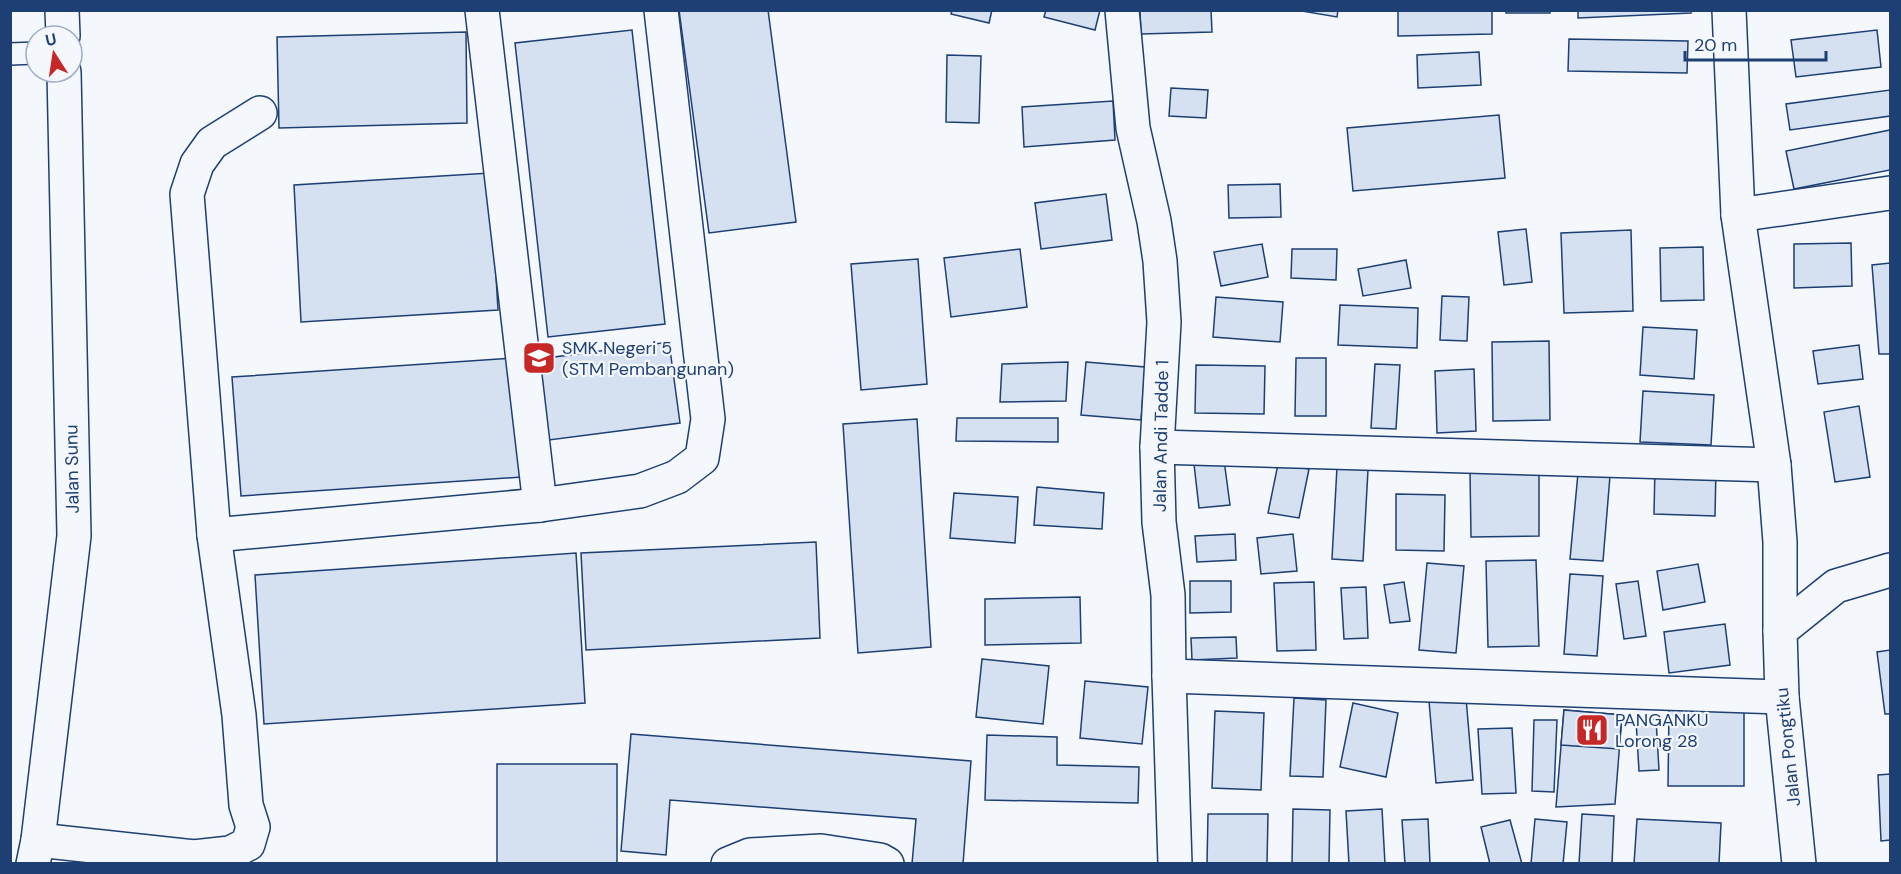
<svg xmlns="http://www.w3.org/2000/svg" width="1901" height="874" font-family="'DM Sans',sans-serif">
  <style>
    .building { fill: #d5e0f0; stroke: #1d3f73; stroke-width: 1.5 }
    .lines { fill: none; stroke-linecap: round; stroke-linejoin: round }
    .lane-casing { stroke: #1d3f73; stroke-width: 24 }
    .street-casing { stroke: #1d3f73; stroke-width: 36 }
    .secondary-casing { stroke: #1d3f73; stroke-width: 36 }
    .lane { stroke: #f4f7fb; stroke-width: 21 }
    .street { stroke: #f4f7fb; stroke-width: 33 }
    .secondary { stroke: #f4f7fb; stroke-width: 33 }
    .labels { text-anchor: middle; stroke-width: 4.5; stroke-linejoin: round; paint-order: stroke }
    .poi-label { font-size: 18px; fill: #1d3f73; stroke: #f4f7fb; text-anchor: start }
    .street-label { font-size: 18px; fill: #1d3f73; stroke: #f4f7fb }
  </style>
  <rect width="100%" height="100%" fill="#f4f7fb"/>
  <g class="building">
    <path d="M679,10H768L796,222L709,233Z"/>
    <path d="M952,10H992L989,23L951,14Z"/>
    <path d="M1046,10H1100L1095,30L1044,17Z"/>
    <path d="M1140,10H1211L1212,32L1141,34Z"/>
    <path d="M1296,10H1338L1337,17Z"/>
    <path d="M1398,10H1492V34L1398,36Z"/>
    <rect x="1506" y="10" width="44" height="3"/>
    <path d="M1578,10H1691V13L1578,18Z"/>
    <path d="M632,30L665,324L548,337L515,43Z"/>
    <path d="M1877,30L1881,67L1796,77L1791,40Z"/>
    <path d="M466,32L467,123L279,128L277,37Z"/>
    <path d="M1569,39L1688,41L1687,73L1568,71Z"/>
    <path d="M1479,52L1481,85L1418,88L1417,55Z"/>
    <path d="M947,55L981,56L979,123L946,122Z"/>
    <path d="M1171,88L1208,90L1206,118L1169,116Z"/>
    <path d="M1890,90V116L1790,130L1786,104Z"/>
    <path d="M1113,101L1115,140L1024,147L1022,107Z"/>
    <path d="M1499,115L1505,178L1353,191L1347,128Z"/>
    <path d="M1890,130V170L1794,189L1786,151Z"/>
    <path d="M490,173L498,310L301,322L294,185Z"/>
    <path d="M1280,184L1281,217L1229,218L1228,185Z"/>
    <path d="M1106,194L1112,240L1041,249L1035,203Z"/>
    <path d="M1526,229L1532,282L1504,285L1498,232Z"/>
    <path d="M1631,230L1633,311L1564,313L1561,233Z"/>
    <path d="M1851,243L1852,286L1794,288V244Z"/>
    <path d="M1262,244L1268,277L1221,286L1214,252Z"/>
    <path d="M1703,247L1704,300L1661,301L1660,248Z"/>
    <path d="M1020,249L1027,307L951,317L944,258Z"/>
    <path d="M1292,249H1337L1336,280L1291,278Z"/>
    <path d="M918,259L927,384L861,390L851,264Z"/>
    <path d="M1406,260L1411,288L1363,296L1358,269Z"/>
    <path d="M1890,263V354H1879L1872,265Z"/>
    <path d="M1442,296L1469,297L1467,341L1440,340Z"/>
    <path d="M1216,297L1283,302L1280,342L1213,337Z"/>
    <path d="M1340,305L1418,308L1417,348L1338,345Z"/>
    <path d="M1643,327L1697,330L1694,379L1640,375Z"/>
    <path d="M1549,341L1550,420L1493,421L1492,342Z"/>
    <path d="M669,342L680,423L549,440L539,359Z"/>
    <path d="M1859,345L1863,379L1818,384L1813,351Z"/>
    <path d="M514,358L522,477L241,496L232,377Z"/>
    <path d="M1296,358H1326V416H1295Z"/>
    <path d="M1068,362L1066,401L1000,402L1002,364Z"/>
    <path d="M1086,362L1145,367L1141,420L1081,415Z"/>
    <path d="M1375,364L1400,365L1396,429L1371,428Z"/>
    <path d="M1196,365L1265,366L1264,414L1195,413Z"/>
    <path d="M1474,369L1476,431L1437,433L1435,371Z"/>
    <path d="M1643,391L1714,395L1711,445L1640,442Z"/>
    <path d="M1859,406L1870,477L1835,482L1824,412Z"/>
    <path d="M957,418H1058V442L956,441Z"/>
    <path d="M917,419L931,647L858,653L843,424Z"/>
    <path d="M1224,460L1230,505L1199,508L1194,464Z"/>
    <path d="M1278,464L1309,469L1299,518L1268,513Z"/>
    <path d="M1337,467L1368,470L1363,561L1332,559Z"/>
    <path d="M1655,467L1716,468L1715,516L1654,514Z"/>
    <path d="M1539,470V536L1471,537L1470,471Z"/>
    <path d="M1578,473L1610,476L1603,561L1570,559Z"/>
    <path d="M1037,487L1104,493L1102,529L1034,525Z"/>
    <path d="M954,493L1018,497L1015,543L950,538Z"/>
    <path d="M1396,494L1445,495L1444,551L1396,550Z"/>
    <path d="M1235,534L1236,560L1197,562L1195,536Z"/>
    <path d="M1293,534L1297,571L1261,574L1257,538Z"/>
    <path d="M816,542L820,638L586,650L581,553Z"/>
    <path d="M576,553L585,703L264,724L255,575Z"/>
    <path d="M1536,560L1539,646L1488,647L1486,561Z"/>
    <path d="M1427,563L1464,566L1456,653L1419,650Z"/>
    <path d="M1698,564L1705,602L1663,610L1657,571Z"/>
    <path d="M1570,574L1603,576L1597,656L1564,654Z"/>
    <path d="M1190,581H1231V612L1190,613Z"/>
    <path d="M1638,581L1646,636L1624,639L1616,584Z"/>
    <path d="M1314,582L1316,650L1277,651L1274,583Z"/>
    <path d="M1404,582L1410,621L1390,623L1384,585Z"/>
    <path d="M1366,587L1368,638L1344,639L1341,588Z"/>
    <path d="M1080,597L1081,643L985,645V599Z"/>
    <path d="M1725,624L1730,665L1669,673L1664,632Z"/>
    <path d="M1236,637L1237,658L1192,660L1191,638Z"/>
    <path d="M1890,650V714H1885L1877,652Z"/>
    <path d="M982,659L1049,666L1043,724L976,717Z"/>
    <path d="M1085,681L1148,687L1142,744L1080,738Z"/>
    <path d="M1294,698L1326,700L1323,777L1290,776Z"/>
    <path d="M1466,698L1473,780L1436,783L1429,701Z"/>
    <path d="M1353,703L1398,713L1386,777L1340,767Z"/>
    <path d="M1564,710L1622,715L1615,804L1556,807Z"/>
    <path d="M1564,710L1622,715L1619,749L1561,745Z"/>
    <path d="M1669,710H1744V786H1668Z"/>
    <path d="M1215,711L1264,713L1261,790L1212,788Z"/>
    <path d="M1656,719L1659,770L1639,771L1636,720Z"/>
    <path d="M1534,720H1557L1554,792L1532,791Z"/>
    <path d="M1512,728L1516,793L1482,794L1478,729Z"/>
    <path d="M631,734L971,761L963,864H912L916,819L670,800L666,855L621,851Z"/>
    <path d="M987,735L1057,737V765L1139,767L1138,803L985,800Z"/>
    <rect x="497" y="764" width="120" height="100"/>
    <path d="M1890,774V840L1881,841L1878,775Z"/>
    <path d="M1293,809L1330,810L1329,864H1292Z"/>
    <path d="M1382,809L1385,864H1349L1346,811Z"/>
    <path d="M1208,814H1268L1267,864H1207Z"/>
    <path d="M1582,814L1614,816L1612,864H1579Z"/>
    <path d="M1428,819L1430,864H1405L1402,820Z"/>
    <path d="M1535,819L1567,822L1563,864H1531Z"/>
    <path d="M1637,819L1721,823L1719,864H1634Z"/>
    <path d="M1510,820L1522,864H1490L1481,827Z"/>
  </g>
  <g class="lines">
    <g class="lane-casing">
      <path id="lane" d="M10,54L36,53"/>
    </g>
    <g class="street-casing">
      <g id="street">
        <path d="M482,10L540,505"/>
        <path d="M1122,10L1133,128L1154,221L1160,261L1164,322L1157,447L1159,522L1168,595L1169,676L1175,864"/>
        <path d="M1729,10L1738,215L1774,465L1780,542V631"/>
        <path d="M1738,215L1890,193"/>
        <path d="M1157,447L1774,465"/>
        <path d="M214,535L540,505L640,491L677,477L702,458L708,419L661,10"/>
        <path d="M1169,676L1782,697"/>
        <path d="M38,840L194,857L230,853L248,844L253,827L246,805L239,715L214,535L187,194L197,164L212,143L260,113"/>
        <path d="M728,864L750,855L821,851L880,860L887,864"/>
      </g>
    </g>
    <g class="secondary-casing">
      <g id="secondary">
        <path d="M62,10L63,36"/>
        <path d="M33,864L38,840L74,536L64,72"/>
        <path d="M1799,864L1782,697L1780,631L1836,586L1890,570"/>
      </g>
    </g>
    <use href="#lane" class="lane"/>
    <use href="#street" class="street"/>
    <use href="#secondary" class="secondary"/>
  </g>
  <defs>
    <g id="school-square" transform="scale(1.725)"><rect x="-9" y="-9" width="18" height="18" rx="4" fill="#c62828" stroke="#f4f7fb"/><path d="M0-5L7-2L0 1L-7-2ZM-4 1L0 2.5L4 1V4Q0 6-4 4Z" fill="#fff"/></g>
    <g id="restaurant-square" transform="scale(1.725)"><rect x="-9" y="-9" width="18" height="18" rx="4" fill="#c62828" stroke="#f4f7fb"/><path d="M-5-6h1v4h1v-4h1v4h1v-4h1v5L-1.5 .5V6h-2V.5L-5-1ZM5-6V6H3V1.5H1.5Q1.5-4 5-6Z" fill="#fff"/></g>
  </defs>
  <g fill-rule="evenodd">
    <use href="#school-square" x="539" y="358"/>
    <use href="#restaurant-square" x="1592" y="730"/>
  </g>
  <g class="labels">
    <g class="poi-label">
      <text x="562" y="354">SMK Negeri 5<tspan x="562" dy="21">(STM Pembangunan)</tspan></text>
      <text x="1615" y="726">PANGANKU<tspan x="1615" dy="21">Lorong 28</tspan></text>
    </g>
    <g class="street-label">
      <text transform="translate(1161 436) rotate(-89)" y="6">Jalan Andi Tadde 1</text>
      <text transform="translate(72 469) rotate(-91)" y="6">Jalan Sunu</text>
      <text transform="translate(1788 747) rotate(-96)" y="6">Jalan Pongtiku</text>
    </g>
  </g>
  <rect width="1901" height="874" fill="none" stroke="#1d3f73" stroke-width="24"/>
  <g transform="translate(54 54) rotate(348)"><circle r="28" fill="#f4f7fb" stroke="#9eadc5" stroke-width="1.5"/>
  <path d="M0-4.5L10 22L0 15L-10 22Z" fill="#c62828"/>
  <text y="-9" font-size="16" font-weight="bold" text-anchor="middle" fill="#1d3f73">U</text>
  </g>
  <path d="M1685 51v9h141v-9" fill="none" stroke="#1d3f73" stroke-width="3"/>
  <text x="1694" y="51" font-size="18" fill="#1d3f73" stroke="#f4f7fb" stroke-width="4.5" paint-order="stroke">20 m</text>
</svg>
